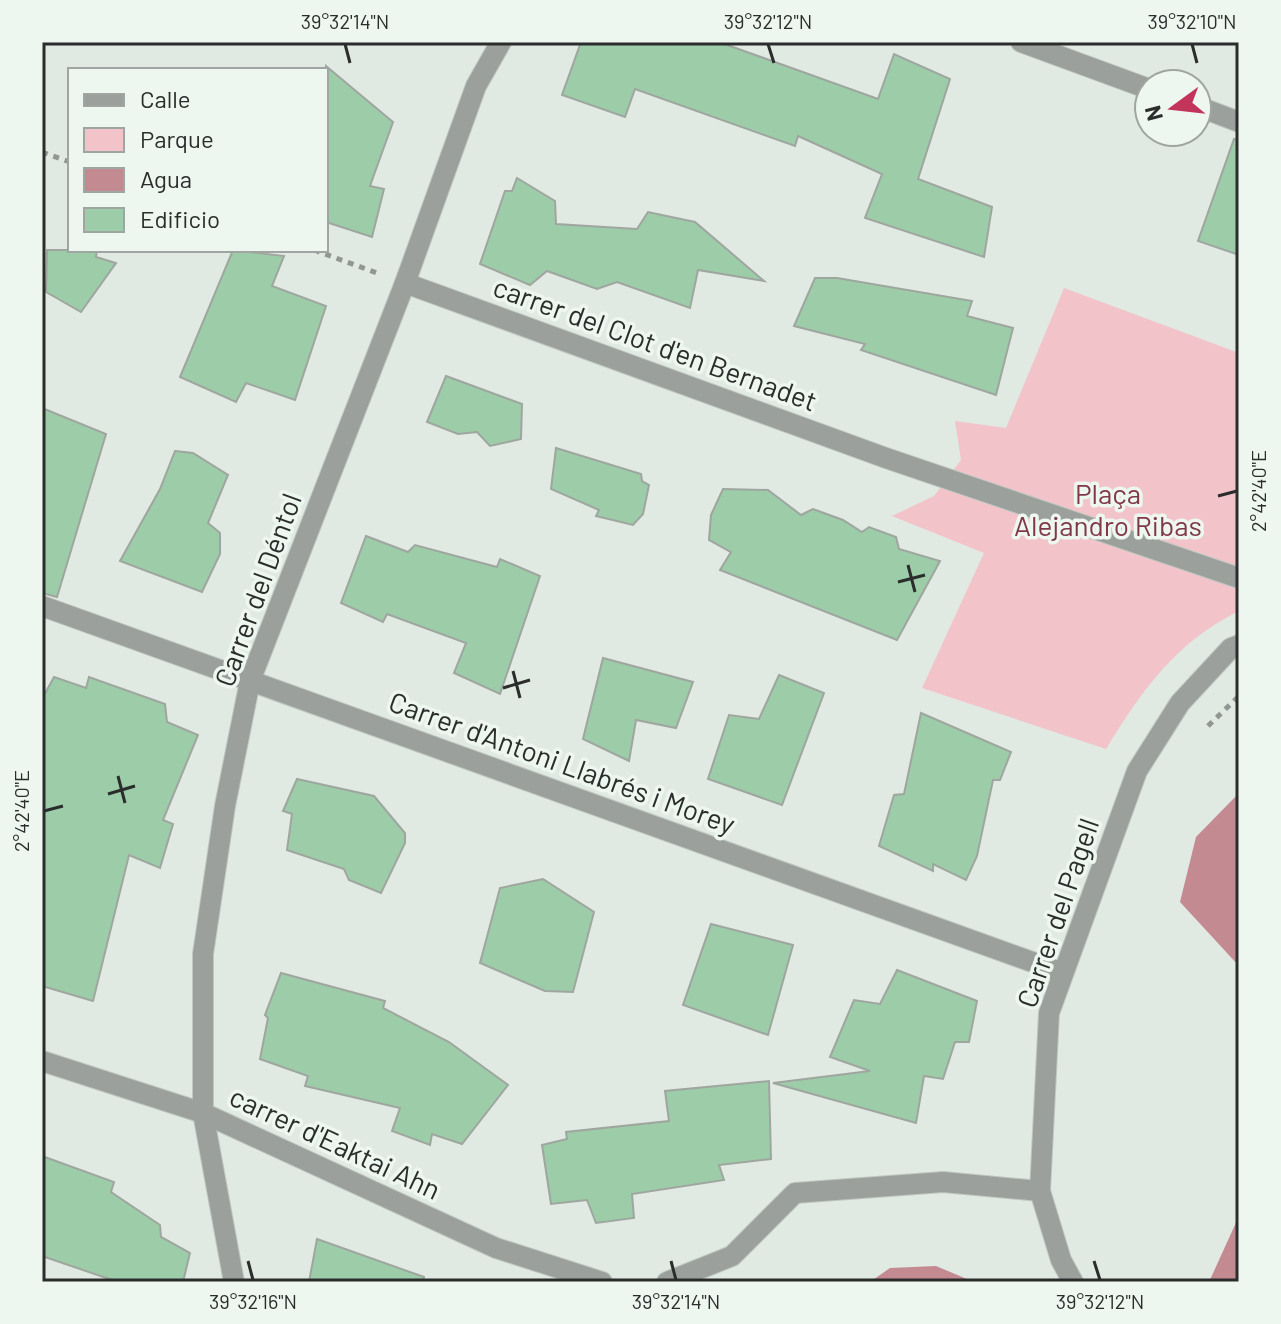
<svg xmlns="http://www.w3.org/2000/svg" width="1281" height="1324" font-family="Barlow,sans-serif">
  <style>
    .green { fill: #f2c3c9 }
    .water { fill: #c38a92 }
    .building { fill: #9dcca8; stroke: #9ea69f; stroke-width: 2 }
    .lines { fill: none; stroke-linecap: round; stroke-linejoin: round }
    .minor-casing { stroke: #bfc7c1; stroke-width: 22 }
    .path { stroke: #909792; stroke-width: 5; stroke-dasharray: 6 6; stroke-linecap: butt }
    .minor { stroke: #9ca09d; stroke-width: 20 }
    .ticks { fill: none; stroke: #2a2d2b; stroke-width: 3 }
    .labels { text-anchor: middle; stroke-width: 7; stroke-linejoin: round; paint-order: stroke }
    .street-label { font-size: 28px; fill: #2a2d2b; stroke: #edf6ef }
    .park-label { font-size: 28px; fill: #803847; stroke: #edf6ef }
    .neatline { fill: none; stroke: #2a2d2b; stroke-width: 3 }
    .ticks-label { font-size: 20px; text-anchor: middle; fill: #2a2d2b }
  </style>
  <rect width="100%" height="100%" fill="#e0e9e2"/>
  <path class="green" d="M1064,288L1239,353V611C1176,642 1142,690 1106,749L922,688L984,553L892,516L934,496L961,460L955,421L1006,428Z"/>
  <g class="water">
    <path d="M1239,793V966L1180,902L1196,837Z"/>
    <path d="M1239,1216V1282H1209Z"/>
    <path d="M936,1266L974,1282H870L890,1268Z"/>
  </g>
  <g class="building">
    <path d="M581,42H719L878,99L894,54L950,79L918,179L992,207L984,257L865,218L882,174L798,136L795,146L635,89L625,117L562,95Z"/>
    <path d="M326,66L393,122L370,186L384,189L372,237L326,222Z"/>
    <path d="M1234,139L1239,140V255L1198,241Z"/>
    <path d="M517,178L555,201L556,224L637,229L648,212L695,222L764,281L698,270L690,308L617,282L597,289L547,271L530,285L480,264L505,191H512Z"/>
    <path d="M47,250H97L96,257L116,263L81,312L46,292Z"/>
    <path d="M233,250L284,256L272,286L326,306L295,400L246,383L236,402L180,377Z"/>
    <path d="M815,278H837L972,301L967,316L1013,328L996,395L861,350L865,344L794,326Z"/>
    <path d="M446,376L522,404L521,439L490,446L477,432L458,434L427,422Z"/>
    <path d="M42,408L106,434L57,597L42,593Z"/>
    <path d="M556,448L641,474L642,481L649,485L643,514L633,525L596,516L599,510L551,489Z"/>
    <path d="M175,451L193,453L228,475L208,523L220,533V554L202,592L120,561L160,489Z"/>
    <path d="M723,489L768,490L801,515L813,509L843,520L862,532L869,527L896,537L899,549L940,561L897,640L720,570L731,552L709,540L711,515Z"/>
    <path d="M366,536L408,552L415,545L497,567L500,559L540,576L500,694L454,673L466,643L387,614L383,622L341,603Z"/>
    <path d="M603,658L693,682L676,728L636,720L629,761L583,739Z"/>
    <path d="M779,675L824,693L782,805L708,779L729,715L759,719Z"/>
    <path d="M54,677L86,688L89,677L165,704L167,722L198,735L163,820L173,824L160,868L129,855L93,1001L42,986V699Z"/>
    <path d="M921,713L1011,752L1000,780H993L977,856L966,880L933,864V871L879,846L894,795L904,794Z"/>
    <path d="M297,779L374,796L405,833V843L381,893L349,880L344,869L287,850L292,814L283,811Z"/>
    <path d="M543,879L594,912L573,992L545,991L480,963L500,888Z"/>
    <path d="M711,924L793,945L768,1035L683,1005Z"/>
    <path d="M897,970L977,1001L969,1042H955L943,1079L924,1076L916,1123L773,1083L870,1071L830,1057L854,1000L880,1004Z"/>
    <path d="M281,973L385,1001L383,1008L449,1042L508,1085L462,1144L432,1134L430,1145L392,1131L400,1108L305,1086L308,1076L260,1059L268,1018L265,1015Z"/>
    <path d="M769,1081L771,1159L719,1165L724,1180L632,1194L634,1218L596,1223L587,1200L551,1204L542,1145L567,1139L566,1132L669,1121L665,1091Z"/>
    <path d="M42,1156L114,1182L111,1192L160,1225L161,1237L190,1253L183,1282H118L42,1256Z"/>
    <path d="M317,1239L424,1277L423,1282H309Z"/>
  </g>
  <g class="lines">
    <g class="minor-casing">
      <g id="minor">
        <path d="M1021,42L1149,89"/>
        <path d="M1197,106L1239,122"/>
        <path d="M405,283L886,458L1239,578"/>
        <path d="M42,606L1063,973"/>
        <path d="M42,1061L203,1113L496,1248L602,1282"/>
        <path d="M234,1282L203,1113V954L225,806L250,681L405,283L476,86L501,42"/>
        <path d="M667,1282L732,1256L795,1193L943,1182L1040,1191"/>
        <path d="M1073,1282L1061,1260L1040,1191L1049,1013L1137,771L1180,703L1231,648L1239,645"/>
      </g>
    </g>
    <g class="path">
      <path d="M42,152L70,162"/>
      <path d="M314,250L377,273"/>
      <path d="M1208,726L1239,696"/>
    </g>
    <use href="#minor" class="minor"/>
  </g>
  <path class="ticks" d="M345,44L350,63M768,44L774,63M1192,44L1197,63M1218,496L1237,491M908,565L915,592M898,582L925,575M513,671L520,698M503,688L530,680M118,776L125,803M108,794L135,786M44,811L63,806M248,1261L253,1280M671,1261L676,1280M1094,1261L1100,1280"/>
  <g class="labels">
    <g class="street-label">
      <text transform="translate(655 344) rotate(20)" y="10">carrer del Clot d'en Bernadet</text>
      <text transform="translate(258 590) rotate(-70)" y="10">Carrer del Déntol</text>
      <text transform="translate(562 763) rotate(20)" y="10">Carrer d'Antoni Llabrés i Morey</text>
      <text transform="translate(1058 913) rotate(-71)" y="10">Carrer del Pagell</text>
      <text transform="translate(335 1143) rotate(25)" y="10">carrer d'Eaktai Ahn</text>
    </g>
    <g class="park-label">
      <text x="1108" y="504">Plaça<tspan x="1108" dy="32">Alejandro Ribas</tspan></text>
    </g>
  </g>
  <rect width="1281" height="1324" fill="none" stroke="#edf6ef" stroke-width="88"/>
  <rect x="68" y="68" width="260" height="184" fill="#edf6ef" stroke="#9fa6a1" stroke-width="2"/>
  <rect x="84" y="94" width="40" height="12" fill="#9ca09d" stroke="#9fa6a1" stroke-width="2"/>
  <text x="140" y="108" font-size="24" fill="#2a2d2b">Calle</text>
  <rect x="84" y="128" width="40" height="24" fill="#f2c3c9" stroke="#9fa6a1" stroke-width="2"/>
  <text x="140" y="148" font-size="24" fill="#2a2d2b">Parque</text>
  <rect x="84" y="168" width="40" height="24" fill="#c38a92" stroke="#9fa6a1" stroke-width="2"/>
  <text x="140" y="188" font-size="24" fill="#2a2d2b">Agua</text>
  <rect x="84" y="208" width="40" height="24" fill="#9dcca8" stroke="#9fa6a1" stroke-width="2"/>
  <text x="140" y="228" font-size="24" fill="#2a2d2b">Edificio</text>
  <g transform="translate(1173 108) rotate(255)"><circle r="38" fill="#edf6ef" stroke="#9fa6a1" stroke-width="2"/>
  <path d="M0-6L14 30L0 20L-14 30Z" fill="#c3345b"/>
  <text y="-12" font-size="22" font-weight="bold" text-anchor="middle" fill="#2a2d2b">N</text>
  </g>
  <rect x="44" y="44" width="1193" height="1236" class="neatline"/>
  <g class="ticks-label">
    <text x="345" y="29">39°32'14"N</text>
    <text x="768" y="29">39°32'12"N</text>
    <text x="1192" y="29">39°32'10"N</text>
    <text transform="translate(1259 491) rotate(-90)" y="7">2°42'40"E</text>
    <text transform="translate(22 811) rotate(-90)" y="7">2°42'40"E</text>
    <text x="253" y="1309">39°32'16"N</text>
    <text x="676" y="1309">39°32'14"N</text>
    <text x="1100" y="1309">39°32'12"N</text>
  </g>
</svg>
